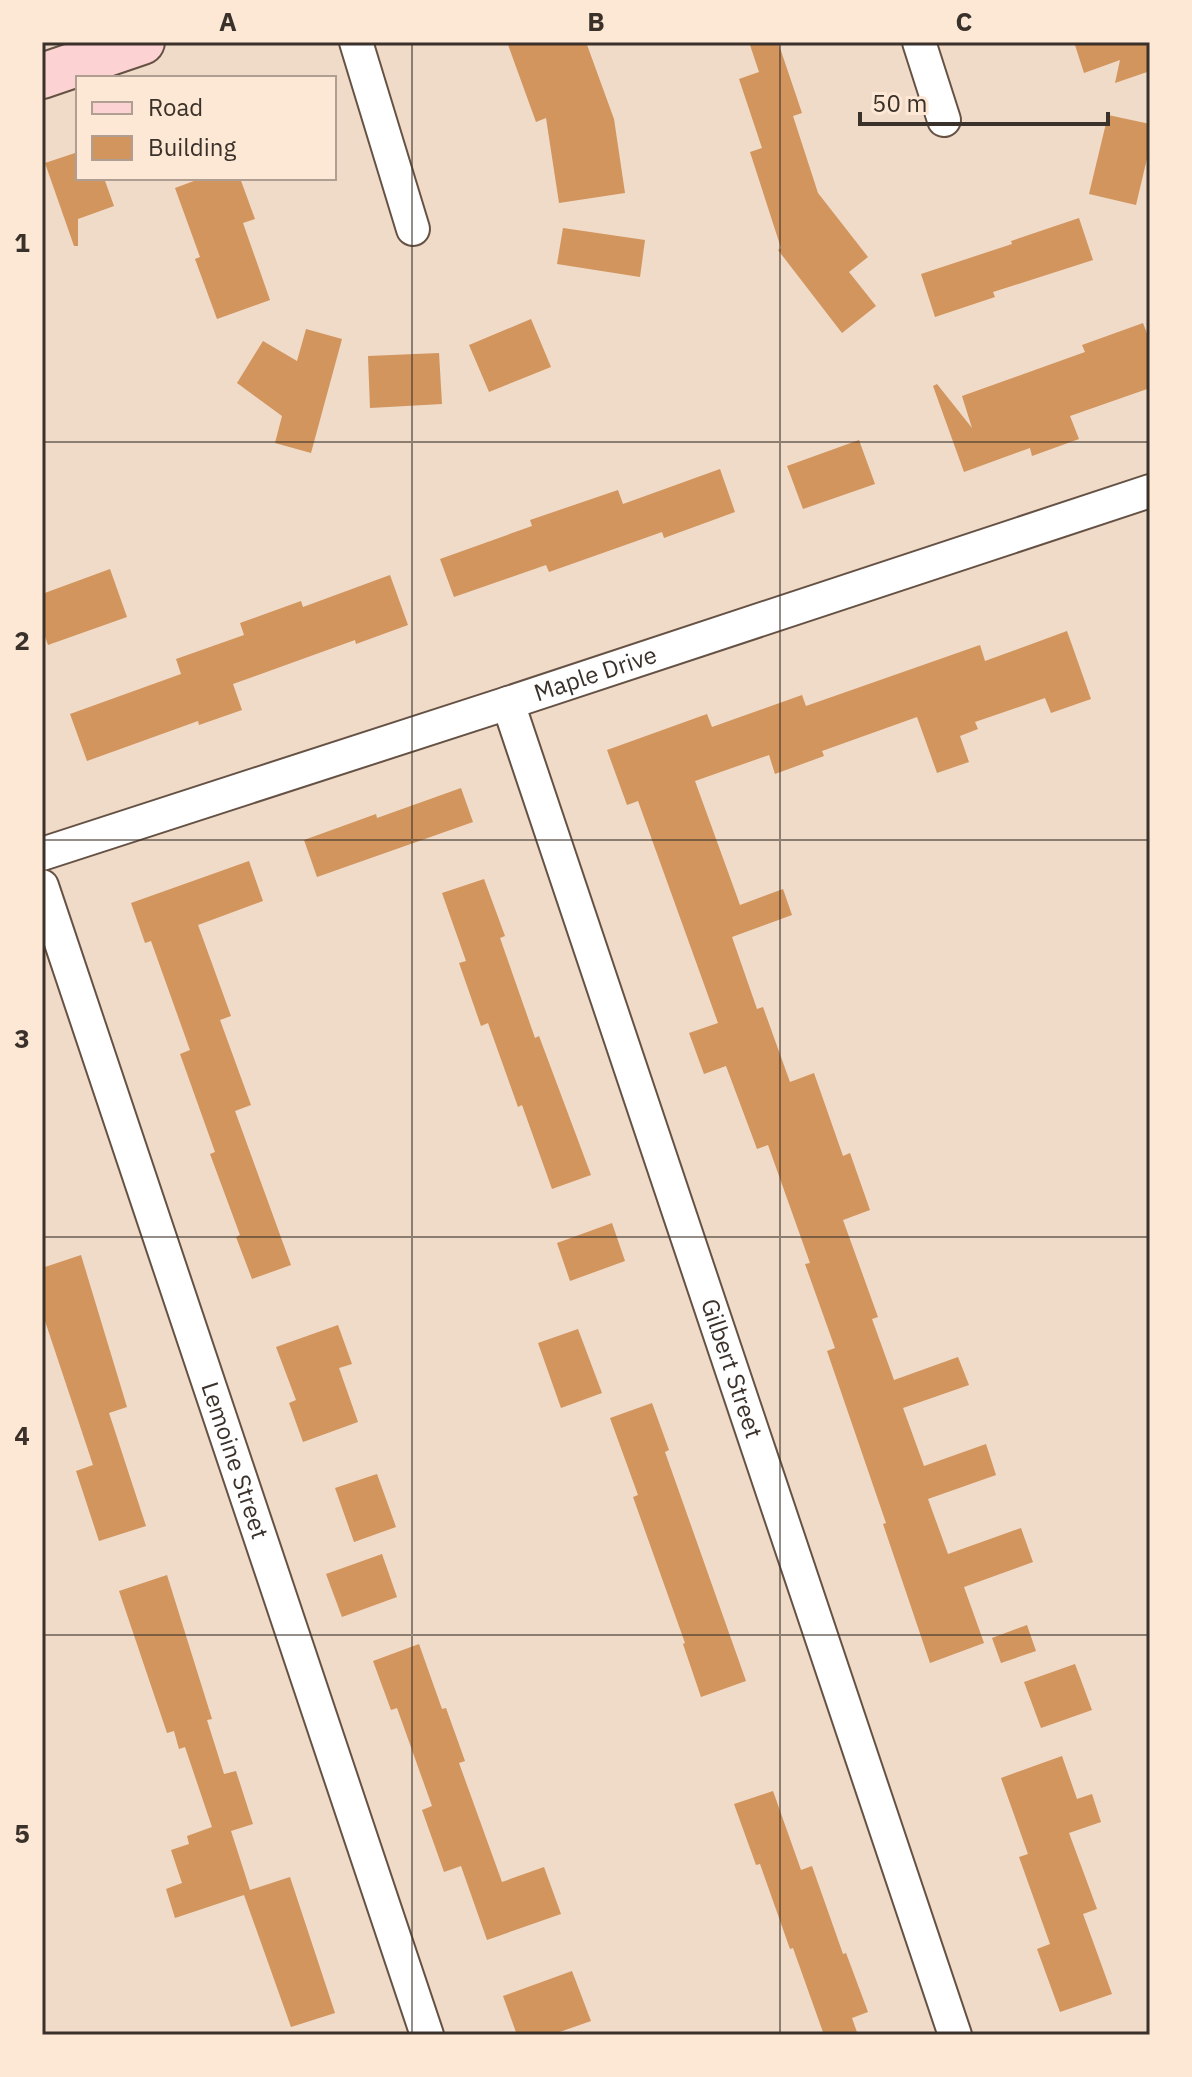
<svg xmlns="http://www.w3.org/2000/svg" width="1192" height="2077" font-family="'IBM Plex Sans',sans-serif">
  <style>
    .building { fill: #d1955d }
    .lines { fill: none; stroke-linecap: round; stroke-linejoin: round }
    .street-casing { stroke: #655244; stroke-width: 36 }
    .secondary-casing { stroke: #655244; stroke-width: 48 }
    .street { stroke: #fff; stroke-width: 32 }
    .secondary { stroke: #fcd3d2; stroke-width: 44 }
    .grid { fill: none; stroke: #3a312a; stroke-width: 2; stroke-opacity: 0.55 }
    .labels { text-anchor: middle; stroke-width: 6; stroke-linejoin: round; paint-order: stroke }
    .street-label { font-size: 24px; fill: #3a312a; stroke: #fde7d5 }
    .neatline { fill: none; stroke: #3a312a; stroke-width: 3 }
    .grid-label { font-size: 26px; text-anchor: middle; font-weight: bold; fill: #3a312a }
  </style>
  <rect width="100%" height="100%" fill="#f0dac8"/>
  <g class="building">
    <path d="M507,42H586L614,119L625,193L559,203L546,118L536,122Z"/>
    <path d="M749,42H778L802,113L793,116L818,193L868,257L849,272L876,306L842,333L778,250L781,248L750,152L762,148L739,79L759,72Z"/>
    <path d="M1074,42H1150V71L1115,83L1120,60L1084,73Z"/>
    <path d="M1108,115L1150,124V146L1136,205L1089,194Z"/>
    <path d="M78,152V178H104L114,206L78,219V246H74L45,163Z"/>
    <path d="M202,178H240L255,219L243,223L270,300L217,319L195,259L200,257L175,188Z"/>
    <path d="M1079,218L1093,260L993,292L995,297L935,317L921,274L1012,244L1011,241Z"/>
    <path d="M563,228L645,240L640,277L557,264Z"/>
    <path d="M531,319L551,367L489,392L469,345Z"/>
    <path d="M1143,323L1150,341V388L1070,416L1079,439L1032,456L1030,448L964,472L933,386L937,384L972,428L962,396L1085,352L1082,345Z"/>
    <path d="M306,329L342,339L311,453L275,443L282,416L237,383L263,341L297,361Z"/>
    <path d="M439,353L442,404L370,408L368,356Z"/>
    <path d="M859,440L875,484L803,509L787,466Z"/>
    <path d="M720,469L735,512L664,538L662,532L549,572L546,565L454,597L440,559L532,526L530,520L618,490L623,504Z"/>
    <path d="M110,569L127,617L48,645L42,628V594Z"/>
    <path d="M390,575L408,625L356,644L355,640L233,684L242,710L199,725L198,721L87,761L70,714L181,674L176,659L244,635L240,623L301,601L303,607Z"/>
    <path d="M1067,631L1091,699L1051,713L1045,698L975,722L978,729L960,736L969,762L937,773L917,717L822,751L824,756L775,774L769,755L695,781L740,905L783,889L792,915L732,937L757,1009L763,1007L790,1082L814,1073L843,1156L850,1153L870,1210L843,1220L878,1317L872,1319L894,1380L958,1357L969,1385L903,1408L924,1466L986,1444L996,1475L928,1499L948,1554L1021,1528L1033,1562L964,1587L984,1643L930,1663L883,1524L886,1523L827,1351L835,1348L805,1264L810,1263L768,1145L757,1149L726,1066L704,1074L689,1033L718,1023L638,801L627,805L607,750L707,714L712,727L802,695L806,706L980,645L985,661Z"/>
    <path d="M461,788L473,822L317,877L304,840L376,814L377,818Z"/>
    <path d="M249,861L263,901L198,925L231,1016L220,1020L251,1105L235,1111L291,1265L252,1279L236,1237L240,1235L210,1154L215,1152L180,1054L190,1050L151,941L145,943L131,903Z"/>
    <path d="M484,879L505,936L500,938L535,1038L539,1036L591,1175L552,1189L522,1105L518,1107L488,1023L481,1026L459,963L466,961L442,893Z"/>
    <path d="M612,1223L625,1261L570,1281L557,1243Z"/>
    <path d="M81,1255L127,1407L109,1413L146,1526L99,1541L76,1471L93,1465L42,1312V1268Z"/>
    <path d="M338,1325L352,1364L339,1368L358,1422L303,1442L289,1403L296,1400L276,1347Z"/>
    <path d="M578,1329L602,1393L561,1408L538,1343Z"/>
    <path d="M652,1403L669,1450L665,1452L746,1681L701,1697L683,1644L685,1643L633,1497L638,1495L610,1418Z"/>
    <path d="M377,1474L396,1527L354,1542L335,1488Z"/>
    <path d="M382,1554L397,1597L342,1617L326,1574Z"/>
    <path d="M167,1575L212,1719L207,1720L224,1774L236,1771L253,1824L231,1831L250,1890L290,1877L335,2013L291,2027L244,1895L175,1918L166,1889L182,1883L171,1850L189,1844L187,1836L212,1827L185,1747L179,1749L174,1731L167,1733L119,1591Z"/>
    <path d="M1027,1625L1036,1651L1001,1663L992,1638Z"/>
    <path d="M419,1644L442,1709L446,1708L465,1761L459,1763L502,1882L544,1867L561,1914L487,1940L461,1866L444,1872L422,1810L432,1806L397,1708L391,1710L373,1661Z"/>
    <path d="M1075,1664L1092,1710L1041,1728L1024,1682Z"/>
    <path d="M1062,1756L1077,1799L1092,1794L1101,1822L1069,1833L1097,1909L1083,1914L1112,1994L1060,2012L1037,1949L1050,1944L1019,1857L1028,1854L1001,1778Z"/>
    <path d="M773,1791L801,1870L812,1866L843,1954L846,1953L868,2012L852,2018L858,2035H824L793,1948L790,1949L760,1864L756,1865L734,1804Z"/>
    <path d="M572,1971L591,2021L551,2035H517L503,1996Z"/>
  </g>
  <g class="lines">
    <g class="street-casing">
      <g id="street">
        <path d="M356,42L413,229"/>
        <path d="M919,42L944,120"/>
        <path id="s1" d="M508,703L955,2035"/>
        <path id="s2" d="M42,854L508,703L1150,491"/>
        <path id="s3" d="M42,886L427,2035"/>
      </g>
    </g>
    <g class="secondary-casing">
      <path id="secondary" d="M42,76L142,42"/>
    </g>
    <use href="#street" class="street"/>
    <use href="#secondary" class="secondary"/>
  </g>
  <path class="grid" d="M412,42V2035M780,42V2035M42,442H1150M42,840H1150M42,1237H1150M42,1635H1150"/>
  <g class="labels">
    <g class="street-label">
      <text dy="8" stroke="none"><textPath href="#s2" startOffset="582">Maple Drive</textPath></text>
      <text dy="8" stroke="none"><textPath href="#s1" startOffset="702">Gilbert Street</textPath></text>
      <text dy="8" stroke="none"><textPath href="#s3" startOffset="606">Lemoine Street</textPath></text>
    </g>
  </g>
  <rect width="1192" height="2077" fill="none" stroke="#fde7d5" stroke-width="88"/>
  <rect x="76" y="76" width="260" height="104" fill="#fde7d5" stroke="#af9e91" stroke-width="2"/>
  <rect x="92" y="102" width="40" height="12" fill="#fcd3d2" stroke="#af9e91" stroke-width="2"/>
  <text x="148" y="116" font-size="24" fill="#3a312a">Road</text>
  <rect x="92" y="136" width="40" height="24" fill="#d1955d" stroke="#af9e91" stroke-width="2"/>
  <text x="148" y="156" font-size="24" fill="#3a312a">Building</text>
  <path d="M860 112v12h248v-12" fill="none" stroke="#3a312a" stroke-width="4"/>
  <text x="872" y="112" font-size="24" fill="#3a312a" stroke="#fde7d5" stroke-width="6" paint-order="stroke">50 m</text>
  <rect x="44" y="44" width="1104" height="1989" class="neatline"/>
  <g class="grid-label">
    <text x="228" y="31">A</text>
    <text x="596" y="31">B</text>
    <text x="964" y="31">C</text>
    <text x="22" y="252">1</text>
    <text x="22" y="650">2</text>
    <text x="22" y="1048">3</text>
    <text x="22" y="1445">4</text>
    <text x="22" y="1843">5</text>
  </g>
</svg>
